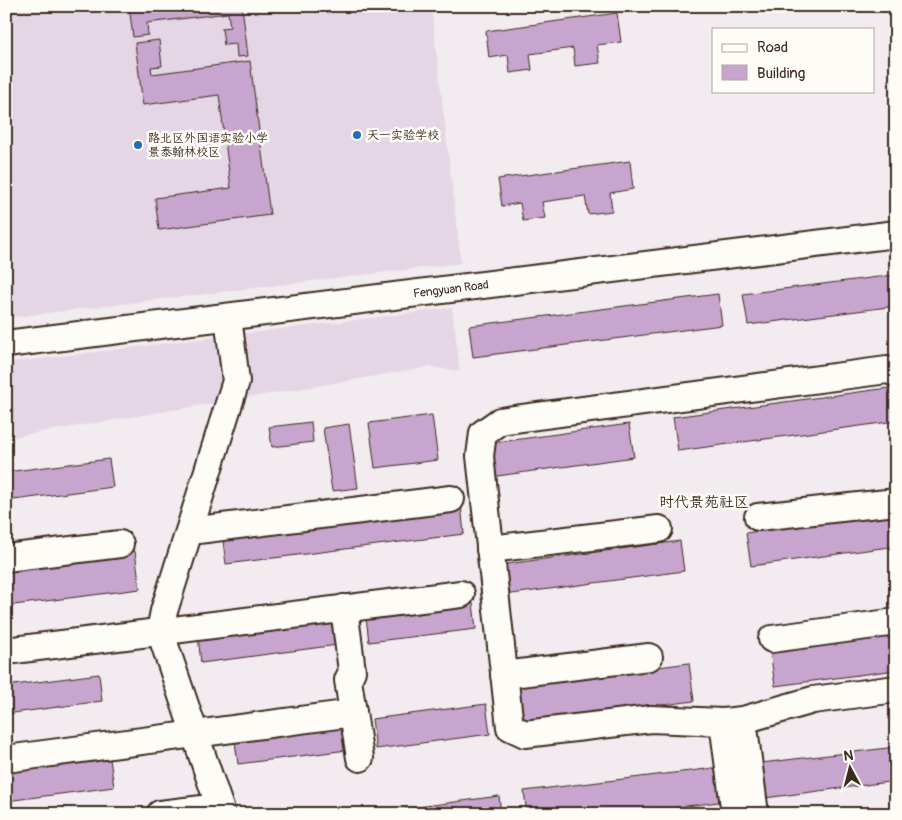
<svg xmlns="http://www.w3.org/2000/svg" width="902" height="820" font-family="Pangolin,'LXGW WenKai TC',sans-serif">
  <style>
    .built { fill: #e5d6e5 }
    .building { fill: #c8a5ce; stroke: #3b2a1e }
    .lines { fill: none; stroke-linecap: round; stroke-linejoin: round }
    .minor-casing { stroke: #3b2a1e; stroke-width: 30 }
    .minor { stroke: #fdfcf7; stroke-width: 26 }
    .poi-dot { fill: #1f6fb2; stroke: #fdfcf7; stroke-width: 2 }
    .labels { text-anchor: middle; stroke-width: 5; stroke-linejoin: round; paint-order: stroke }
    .poi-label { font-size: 12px; fill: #3b2a1e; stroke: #fdfcf7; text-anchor: start }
    .street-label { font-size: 12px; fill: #3b2a1e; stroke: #fdfcf7 }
    .quarter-label { font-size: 15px; fill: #3b2a1e; stroke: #fdfcf7 }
  </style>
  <rect width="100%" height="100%" fill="#f2ebef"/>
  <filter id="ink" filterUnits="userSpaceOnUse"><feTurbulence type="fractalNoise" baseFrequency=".02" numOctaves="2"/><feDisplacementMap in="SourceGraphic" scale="10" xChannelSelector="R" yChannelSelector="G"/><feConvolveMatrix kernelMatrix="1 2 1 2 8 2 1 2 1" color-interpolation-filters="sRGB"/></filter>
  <g filter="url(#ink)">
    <g class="built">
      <path d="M6,6H431L461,263L6,318Z"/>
      <path d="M452,308L460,371L429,367L6,438V363Z"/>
    </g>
    <g class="building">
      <path d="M129,6H242L248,56L237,57L236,44L224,45L222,28L230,27L228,13L147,23L148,35L133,37Z"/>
      <path d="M617,13L621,42L597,45L600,63L575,66L573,48L530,54L532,70L510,73L508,55L489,58L486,31Z"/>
      <path d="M159,40L162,66L151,67L152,74L250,61L270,215L159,230L155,198L231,188L219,95L143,105L135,43Z"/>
      <path d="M630,161L633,189L610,193L612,211L588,214L585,196L542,202L545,218L523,221L520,203L502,206L498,179Z"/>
      <path d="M894,275L896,306L748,325L743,294Z"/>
      <path d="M718,294L722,325L473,357L469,326Z"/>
      <path d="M896,387V421L678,451L673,417Z"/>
      <path d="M432,415L438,460L375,468L369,423Z"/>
      <path d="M311,422L313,442L272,447L269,427Z"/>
      <path d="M349,424L358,488L332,491L323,428Z"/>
      <path d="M629,424L634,457L490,477L485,444Z"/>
      <path d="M109,459L113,487L6,501V472Z"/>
      <path d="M461,504L464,534L226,564L222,533Z"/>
      <path d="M896,512V546L751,566L746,533Z"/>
      <path d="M680,541L684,571L504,595L499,565Z"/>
      <path d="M135,551L140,589L6,606V568Z"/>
      <path d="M473,603L476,629L369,642L366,617Z"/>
      <path d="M342,616L345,644L201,663L198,636Z"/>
      <path d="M896,634V670L775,686L770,650Z"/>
      <path d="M689,663L694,701L520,724L515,686Z"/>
      <path d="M99,674L102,701L6,714V686Z"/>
      <path d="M486,704L490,734L376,749L372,719Z"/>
      <path d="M342,712L347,750L238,764L233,727Z"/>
      <path d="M896,747V781L765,798L761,763Z"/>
      <path d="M110,759L114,787L6,801V773Z"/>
      <path d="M715,768L719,802L623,814H527L524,791Z"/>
      <path d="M499,796L501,814H367Z"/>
    </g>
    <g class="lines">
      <g class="minor-casing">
        <g id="minor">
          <path d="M6,344L896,234"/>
          <path d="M896,373L887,370L500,421L483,433L480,456L510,727L525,734L651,719L723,722L743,720L813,700L896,689"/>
          <path d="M758,517L896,502"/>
          <path d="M190,531L451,499"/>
          <path d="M490,549L659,529"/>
          <path d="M6,558L120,544"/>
          <path d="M344,608L352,671L348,680L360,758"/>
          <path d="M772,639L896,622"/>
          <path d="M6,651L461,594"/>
          <path d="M504,675L649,657"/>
          <path d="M743,720L755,814"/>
          <path d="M723,722L735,814"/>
          <path d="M6,759L353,713"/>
          <path d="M160,814L219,807"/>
          <path d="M222,814L160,631L164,611L236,381L228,317"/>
        </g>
      </g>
      <use href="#minor" class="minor"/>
    </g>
  </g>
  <g class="poi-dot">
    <circle cx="357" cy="135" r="5"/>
    <circle cx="138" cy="145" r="5"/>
  </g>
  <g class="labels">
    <g class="poi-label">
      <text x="367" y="139">天一实验学校</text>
      <text x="148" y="142">路北区外国语实验小学<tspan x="148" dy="14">景泰翰林校区</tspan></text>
    </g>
    <g class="street-label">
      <text transform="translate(451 289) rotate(-7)" y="4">Fengyuan Road</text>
    </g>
    <g class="quarter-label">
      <text x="704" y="507">时代景苑社区</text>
    </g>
  </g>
  <rect width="902" height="820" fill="none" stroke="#fdfcf7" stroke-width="25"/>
  <rect x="12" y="12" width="877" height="795" fill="none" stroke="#3b2a1e" stroke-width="2" filter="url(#ink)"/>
  <rect x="712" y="28" width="162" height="65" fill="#fdfcf7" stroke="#afa8a0"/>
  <rect x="722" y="44" width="25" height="8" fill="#fdfcf7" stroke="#afa8a0"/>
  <text x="757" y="52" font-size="15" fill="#3b2a1e">Road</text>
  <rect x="722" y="65" width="25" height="15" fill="#c8a5ce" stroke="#afa8a0"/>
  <text x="757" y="78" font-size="15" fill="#3b2a1e">Building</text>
  <g transform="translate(850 768) rotate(353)" stroke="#fdfcf7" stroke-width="4" paint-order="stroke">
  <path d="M0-4L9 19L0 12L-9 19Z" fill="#3b2a1e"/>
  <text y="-8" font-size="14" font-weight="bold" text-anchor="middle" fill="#3b2a1e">N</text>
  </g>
</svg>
